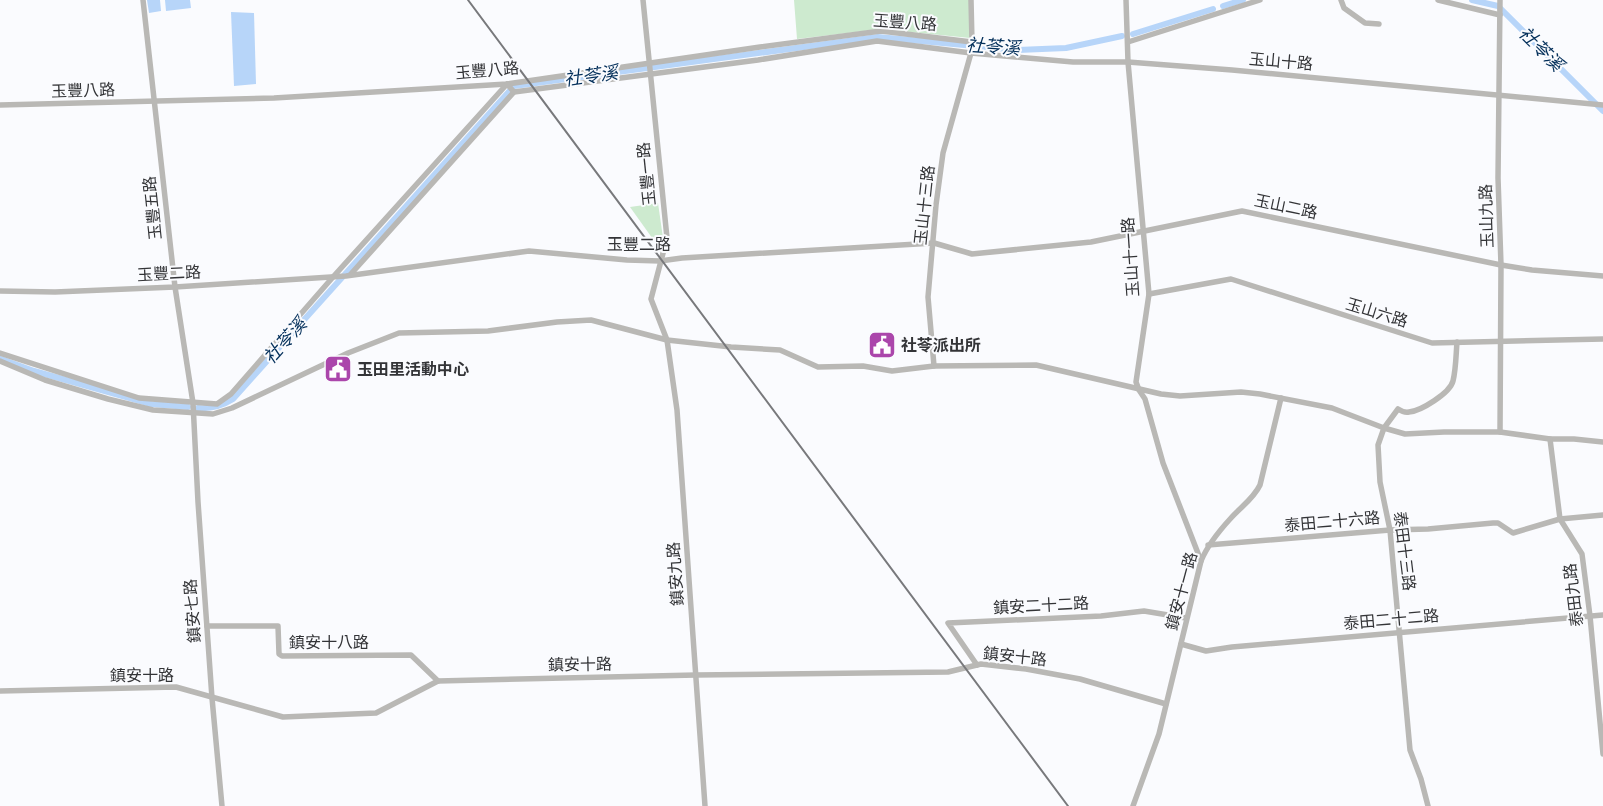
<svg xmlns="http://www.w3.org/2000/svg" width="1603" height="806" font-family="Ubuntu,'Noto Sans TC',sans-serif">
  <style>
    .green { fill: #cdeacf }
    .water { fill: #b7d5f9 }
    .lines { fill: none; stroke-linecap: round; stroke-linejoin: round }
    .canal { stroke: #b7d5f9; stroke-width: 6 }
    .minor { stroke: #b9b8b5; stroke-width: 5.5 }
    .rail { stroke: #78797c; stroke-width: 2 }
    .labels { text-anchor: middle; stroke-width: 4; stroke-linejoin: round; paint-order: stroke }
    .street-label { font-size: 16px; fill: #333437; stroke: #fafbfe }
    .poi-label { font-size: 16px; font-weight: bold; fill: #333437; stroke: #fafbfe; text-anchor: start }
    .water-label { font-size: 18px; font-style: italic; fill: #032f5a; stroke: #fafbfe }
  </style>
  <rect width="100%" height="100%" fill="#fafbfe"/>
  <g class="green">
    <path d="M794,0H970V38L881,29L797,39Z"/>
    <path d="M658,203L663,238L660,249L630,207Z"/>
  </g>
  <g class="water">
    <path d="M147,0H160L161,11L149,13Z"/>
    <path d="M165,0H190L191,8L166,11Z"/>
    <path d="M231,12L254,13L256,84L234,86Z"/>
  </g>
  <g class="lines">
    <g class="canal">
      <path d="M1472,0L1498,6L1603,111"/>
      <path d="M1223,6L1243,0"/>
      <path d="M1133,34L1213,9"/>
      <path d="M1,359L34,371L151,404L188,407"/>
      <path d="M198,408C212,409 222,406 233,399L514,86L878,37L1018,50L1066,48L1122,36"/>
    </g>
    <g class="minor">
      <path d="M143,0L175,287L193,403L198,502L212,698L222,806"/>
      <path d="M643,0L667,238L651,299L667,340L677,410L705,806"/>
      <path d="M1126,0L1128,62L1149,294L1136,382L1139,390L1145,399L1163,463L1201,561"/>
      <path d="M1341,0L1344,8L1365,23L1379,24"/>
      <path d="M1438,0L1500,15"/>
      <path d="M1500,0L1498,178L1501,265L1500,432"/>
      <path d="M1128,42L1260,0"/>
      <path d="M0,105L274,98L507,84L760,47L881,31L972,42"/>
      <path d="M350,275L514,92L758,60L877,41L971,53L1073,62H1128L1232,70L1603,105"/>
      <path d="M0,291L55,292L175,287L346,276L529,251L627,260L660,261L682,258L934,243L972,254L1091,242L1242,211L1501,265L1532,270L1603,276"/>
      <path d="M1149,294L1231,279L1432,343L1603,339"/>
      <path d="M0,353L139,398L217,404L231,394L333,277L507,84L514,92"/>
      <path d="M0,361L45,380L108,399L153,410L213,414L232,408L348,353L399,333L488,331L557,322L591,320L667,340L731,347L780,350L818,367L863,366L892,371L934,366L1036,365L1161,394L1180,396L1241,392L1260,394L1332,408L1384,428L1405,434L1444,432H1500L1550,439H1574L1603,442"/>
      <path d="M934,366L928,297L936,205L943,153L971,53L972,42L971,0"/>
      <path d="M1550,439L1560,519L1582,554L1590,616L1603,754"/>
      <path d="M1208,545L1390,530L1428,529L1493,523H1498L1513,533L1560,519L1603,515"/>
      <path d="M207,626H278L279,654L282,656L411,655L438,681"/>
      <path d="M1181,644L1206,651L1232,647L1603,615"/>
      <path d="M977,665L948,623L1101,616L1144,611L1186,618"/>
      <path d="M0,691L176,687L283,717L376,713L438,681L696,675L948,672L981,664L1026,669L1080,679L1166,704"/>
      <path d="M1133,806L1159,734L1201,561C1208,544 1219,531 1231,518C1241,507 1254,498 1260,485L1281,398"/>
      <path d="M1428,806L1421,779L1410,750L1390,530L1380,482L1378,445L1384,428L1398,409C1401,411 1404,413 1409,412C1421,411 1450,393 1453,381C1456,369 1456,354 1457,342"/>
    </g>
    <path class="rail" d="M468,0L1068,806"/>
  </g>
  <defs>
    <g id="civic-square" transform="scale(1.4375)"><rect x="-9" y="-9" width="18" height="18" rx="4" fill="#ab46ab" stroke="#fafbfe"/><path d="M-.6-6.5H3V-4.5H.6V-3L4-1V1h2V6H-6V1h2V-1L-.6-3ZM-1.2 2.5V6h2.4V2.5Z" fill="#fff"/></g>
  </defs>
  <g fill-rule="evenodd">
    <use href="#civic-square" x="882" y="345"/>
    <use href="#civic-square" x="338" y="369"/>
  </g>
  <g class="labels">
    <g class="street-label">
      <text transform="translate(905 22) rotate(4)" y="6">玉豐八路</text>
      <text transform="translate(1281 61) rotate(5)" y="6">玉山十路</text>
      <text transform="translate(487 70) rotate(-5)" y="6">玉豐八路</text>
      <text transform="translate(83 90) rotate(-2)" y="6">玉豐八路</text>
      <text transform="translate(646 174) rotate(-96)" y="6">玉豐一路</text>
      <text transform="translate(924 205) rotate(-84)" y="6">玉山十三路</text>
      <text transform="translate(1286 206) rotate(12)" y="6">玉山二路</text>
      <text transform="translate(152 208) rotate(-96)" y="6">玉豐五路</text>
      <text transform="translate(1486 216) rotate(-92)" y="6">玉山九路</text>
      <text x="639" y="250">玉豐二路</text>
      <text transform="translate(1130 257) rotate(-94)" y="6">玉山十一路</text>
      <text transform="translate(169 273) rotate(-3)" y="6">玉豐二路</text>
      <text transform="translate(1377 312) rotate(17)" y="6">玉山六路</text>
      <text transform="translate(1332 521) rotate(-5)" y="6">泰田二十六路</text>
      <text transform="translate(1405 551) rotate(83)" y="6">泰田十三路</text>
      <text transform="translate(675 574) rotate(-94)" y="6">鎮安九路</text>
      <text transform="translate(1181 591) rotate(-75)" y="6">鎮安十一路</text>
      <text transform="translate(1573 595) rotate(-97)" y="6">泰田九路</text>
      <text transform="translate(1041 605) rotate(-3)" y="6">鎮安二十二路</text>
      <text transform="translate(192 611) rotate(-94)" y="6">鎮安七路</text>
      <text transform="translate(1391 619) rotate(-5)" y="6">泰田二十二路</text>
      <text x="329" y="648">鎮安十八路</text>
      <text transform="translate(1015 656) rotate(6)" y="6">鎮安十路</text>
      <text transform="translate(580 664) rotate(-1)" y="6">鎮安十路</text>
      <text x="142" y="681">鎮安十路</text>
    </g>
    <g class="poi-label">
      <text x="901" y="351">社苓派出所</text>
      <text x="357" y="375">玉田里活動中心</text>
    </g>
    <g class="water-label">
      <text transform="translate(993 47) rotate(4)" y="6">社苓溪</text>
      <text transform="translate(1541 49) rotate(45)" y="6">社苓溪</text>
      <text transform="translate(591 76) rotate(-8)" y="6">社苓溪</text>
      <text transform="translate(285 341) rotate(-48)" y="6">社苓溪</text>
    </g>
  </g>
</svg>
